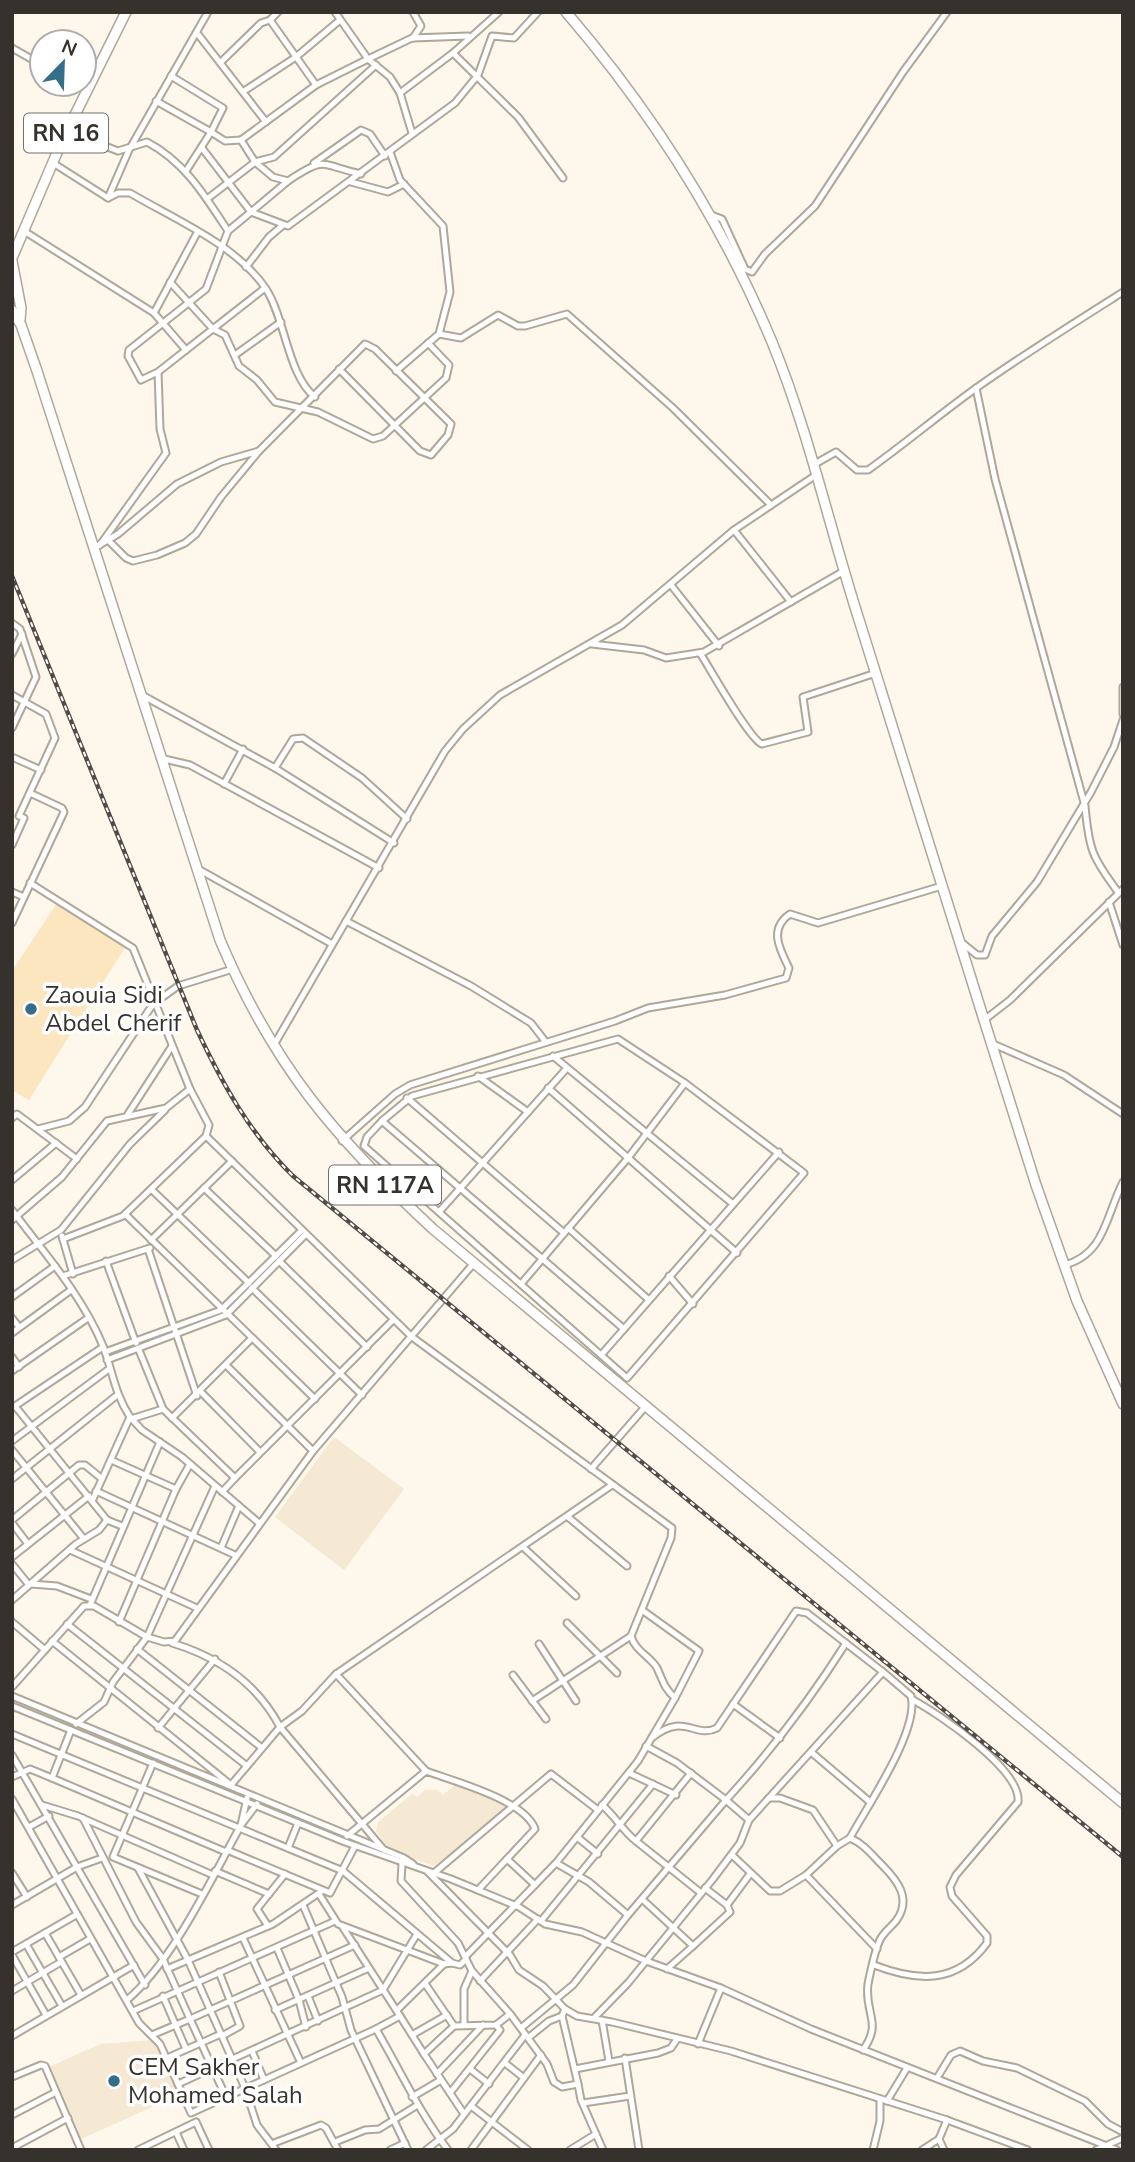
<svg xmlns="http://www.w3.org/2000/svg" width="1135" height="2162" font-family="'Nunito Sans',sans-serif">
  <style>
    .built { fill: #f6e9d4 }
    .green { fill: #fce6bf }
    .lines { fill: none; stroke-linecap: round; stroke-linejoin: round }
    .street-casing { stroke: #afa799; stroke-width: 9 }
    .primary-casing { stroke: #afa799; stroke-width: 12 }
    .street { stroke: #fff; stroke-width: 5 }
    .primary { stroke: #fff; stroke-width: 9 }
    .rail-casing { stroke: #514c46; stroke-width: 4.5 }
    .rail { stroke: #fff; stroke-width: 2; stroke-dasharray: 5; stroke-linecap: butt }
    .poi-dot { fill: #356e88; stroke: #fff; stroke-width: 2.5 }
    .labels { text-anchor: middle; stroke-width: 7; stroke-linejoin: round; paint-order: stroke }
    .shield { fill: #fff; stroke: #726f6b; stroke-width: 2 }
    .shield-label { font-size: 23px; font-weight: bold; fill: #35312c }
    .poi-label { font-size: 24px; fill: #35312c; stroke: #fff; text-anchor: start }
  </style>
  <rect width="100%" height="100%" fill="#fef7eb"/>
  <g class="built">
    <path d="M334,1437L404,1489L344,1570L275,1517Z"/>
    <path d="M455,1785L509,1807L434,1866L391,1851L376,1831L378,1822L412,1794L417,1797L425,1790H438L443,1795Z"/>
    <path d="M155,2040L179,2095L81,2139L49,2067L100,2044Z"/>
  </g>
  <path class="green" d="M57,903L126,946L29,1100L12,1090V971Z"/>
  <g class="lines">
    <g class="street-casing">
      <g id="street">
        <path d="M335,12L368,59L390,77L400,93L412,133"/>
        <path d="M413,12L421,26L413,38"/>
        <path d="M270,20L316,85"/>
        <path d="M197,33L266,122"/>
        <path d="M12,48L42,65"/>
        <path d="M453,53L518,117L563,178"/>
        <path d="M222,61L261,23L270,20L278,12"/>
        <path d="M244,91L296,57L340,20"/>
        <path d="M400,93L453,53L499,12"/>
        <path d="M156,101L211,132L223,108L171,76"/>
        <path d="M241,140L316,85L368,59L412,38L468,36"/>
        <path d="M62,141H92L118,151L147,142C185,162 205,196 228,231L206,289L129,350L128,356L141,380L158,372L265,288"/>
        <path d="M202,148L251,212L288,181"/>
        <path d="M390,152L400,180L443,226L450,292L439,334L396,371"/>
        <path d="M53,163L108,198L118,193H130C174,219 237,245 266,289C285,318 288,376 315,397"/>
        <path d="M314,163L361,130L370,134L385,156"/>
        <path d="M186,171L211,132L225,141L241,140L255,162L274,157L376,65"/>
        <path d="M351,182L388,192L404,184"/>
        <path d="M108,198L129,150L208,12"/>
        <path d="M207,199L255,162L273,177L288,181C327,155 320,165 361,174"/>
        <path d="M711,215L722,219L745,269L752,272L765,254L815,206L903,72L947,12"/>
        <path d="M24,231L154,313L197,233"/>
        <path d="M228,231L251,212L288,226L455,103L478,75L492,36L514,38L538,12"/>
        <path d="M246,267L269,237L282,226"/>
        <path d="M170,282L213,329L225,335L239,366L257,380L275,402L318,412L373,439L383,436L446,378L449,365L428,343"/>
        <path d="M154,313L186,350"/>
        <path d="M439,334L461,338L498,315L518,326H525L567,314L673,408L771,505"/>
        <path d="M235,355L281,322"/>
        <path d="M976,388L995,479L1085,806C1089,850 1092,857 1118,892"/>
        <path d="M813,465L836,452L857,470H868C906,443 941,413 979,386C1026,353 1074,323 1123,292"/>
        <path d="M734,530L791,602"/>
        <path d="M109,541L126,558L133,561L157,555L185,543L196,534L221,497L259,451"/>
        <path d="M100,545L166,453L160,429L158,372"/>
        <path d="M94,548L118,534L177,484L221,462L259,451L365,344L375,349L451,424L448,435L431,455L420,451L339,369"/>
        <path d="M671,585L719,646"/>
        <path d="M12,623L20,629L36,677L12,728"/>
        <path d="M592,644L644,650L666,658L704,652L844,571"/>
        <path d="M700,653C711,670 749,739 762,744L808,732L803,697L876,673"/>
        <path d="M12,654L22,634"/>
        <path d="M1123,687V714"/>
        <path d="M140,694L275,768L394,843"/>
        <path d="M12,695L46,714L55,738L19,816L24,818L12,845"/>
        <path d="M12,757L41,770"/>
        <path d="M160,758L190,765L379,868"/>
        <path d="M275,768L293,739L303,738L362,778L407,819"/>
        <path d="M224,784L243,749"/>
        <path d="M198,869L332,944"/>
        <path d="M30,883L133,948L190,1089L209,1125L206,1136L123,1216L63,1239"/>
        <path d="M12,892L24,897"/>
        <path d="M1109,902L1123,945"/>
        <path d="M346,921L471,986L531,1023L545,1041"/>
        <path d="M12,923L64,812L62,808L30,793"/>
        <path d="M961,942L977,955H985L992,936L1037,882L1091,792L1114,747L1123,720"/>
        <path d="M983,1021L1010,1000L1123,889"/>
        <path d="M618,1039L685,1083L804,1173L627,1378L364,1146L367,1137L382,1121L412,1096Z"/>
        <path d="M991,1043L1064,1075L1123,1114"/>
        <path d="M274,1045L445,751L463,729L500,695L622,625L734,530L816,475"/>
        <path d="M553,1056L733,1204"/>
        <path d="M478,1076L528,1112"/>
        <path d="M548,1088L737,1253"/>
        <path d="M407,1098L564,1233"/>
        <path d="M128,1114L172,1046"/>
        <path d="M12,1118L17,1114L77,1159"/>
        <path d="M382,1121L624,1329"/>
        <path d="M38,1129L69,1121L85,1107L153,1004L178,986L233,969"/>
        <path d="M206,1136L412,1337L672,1528L671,1538L631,1636C635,1651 650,1656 657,1668C663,1681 664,1688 675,1698L638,1761L556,1863L466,1956"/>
        <path d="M342,1141L395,1094L410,1085L615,1021L648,1008L725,995L786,978L789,968C780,950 768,929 790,914L818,923L942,886"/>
        <path d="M12,1180L56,1143"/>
        <path d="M204,1188L276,1256"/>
        <path d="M151,1189L249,1283"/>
        <path d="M12,1210C45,1254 82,1295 103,1346C113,1372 114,1392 130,1417L93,1499"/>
        <path d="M439,1212L567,1068"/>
        <path d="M125,1214L315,1399"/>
        <path d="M12,1220L62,1177L107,1121L166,1108L190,1089"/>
        <path d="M568,1228L649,1300"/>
        <path d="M62,1236L73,1274"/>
        <path d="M151,1240L232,1161"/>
        <path d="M148,1249L197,1396"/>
        <path d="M12,1260L61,1230L130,1144L165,1110"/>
        <path d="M106,1261L136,1343"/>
        <path d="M279,1261L367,1347"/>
        <path d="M1064,1265C1105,1255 1106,1215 1123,1182"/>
        <path d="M63,1276L150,1248"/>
        <path d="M669,1276L693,1304"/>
        <path d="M521,1284L628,1158L685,1083"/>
        <path d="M252,1288L362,1395"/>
        <path d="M12,1297L55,1266"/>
        <path d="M12,1318L19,1327"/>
        <path d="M12,1333L71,1290"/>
        <path d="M139,1350L163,1409L235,1478L222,1492"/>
        <path d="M105,1352L221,1310L302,1230"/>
        <path d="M602,1354L779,1152"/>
        <path d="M12,1357L19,1367"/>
        <path d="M107,1360L226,1315L306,1234"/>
        <path d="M226,1365L313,1451"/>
        <path d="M12,1371L88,1318"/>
        <path d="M201,1392L260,1452"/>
        <path d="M15,1406L103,1347"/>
        <path d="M12,1407L15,1406L107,1520L122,1526"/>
        <path d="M130,1417L142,1430L182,1457L259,1523"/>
        <path d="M172,1418L251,1339"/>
        <path d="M131,1419L163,1409"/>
        <path d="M12,1441L109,1369"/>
        <path d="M12,1450L84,1539"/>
        <path d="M111,1460L176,1489"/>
        <path d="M591,1469L645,1407"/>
        <path d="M235,1478L393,1320"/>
        <path d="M12,1479L116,1396"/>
        <path d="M96,1491L235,1555"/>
        <path d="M568,1517L627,1566"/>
        <path d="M12,1520L79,1465H85L101,1478"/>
        <path d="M12,1523L28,1544"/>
        <path d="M221,1548L238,1508"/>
        <path d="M524,1548L576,1596"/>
        <path d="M70,1550L197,1608"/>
        <path d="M12,1557L89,1496"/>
        <path d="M12,1564L29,1585"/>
        <path d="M31,1584L57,1586L91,1599"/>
        <path d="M12,1600L76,1544L99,1530L107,1520"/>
        <path d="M90,1605L160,1442"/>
        <path d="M642,1610L699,1651L675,1698"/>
        <path d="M12,1622L45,1650"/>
        <path d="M119,1622L176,1489L190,1464"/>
        <path d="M567,1623L617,1673"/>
        <path d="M67,1624L247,1766"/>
        <path d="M52,1641L231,1785"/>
        <path d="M172,1643C218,1657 257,1683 280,1727L231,1785"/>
        <path d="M539,1644L576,1701"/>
        <path d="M137,1649L262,1748"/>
        <path d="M336,1674L426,1771"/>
        <path d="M513,1675L546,1719"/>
        <path d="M12,1687L84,1606H94L147,1637L164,1642L175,1641L313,1451L474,1263"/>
        <path d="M12,1696L404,1858L413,1864"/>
        <path d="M532,1701L631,1636"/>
        <path d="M733,1704L780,1738"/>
        <path d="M12,1706L345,1842L451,1879L519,1907L545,1924L582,1932L646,1961L721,1988L811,2029L1117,2150"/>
        <path d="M76,1724L104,1702L113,1682L147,1637L215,1486"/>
        <path d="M158,1728L215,1659"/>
        <path d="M71,1730L52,1778L226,1852"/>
        <path d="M12,1734L343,1871L452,1963L460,1965L466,1959"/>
        <path d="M653,1737C684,1712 695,1739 717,1728L796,1611L807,1613L883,1672L749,1820"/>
        <path d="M646,1746L677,1763L726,1800C771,1751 810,1700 846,1643"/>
        <path d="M811,1752L870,1802"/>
        <path d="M12,1755L145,1985"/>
        <path d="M153,1763L113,1857L202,1894"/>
        <path d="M629,1773L676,1795"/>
        <path d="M12,1777L30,1769L52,1778"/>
        <path d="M247,1798L241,1825L257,1804"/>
        <path d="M769,1798H780L813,1810L837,1846L850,1838C864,1844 871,1854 882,1865C898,1881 912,1899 896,1921C891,1927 885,1931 881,1938C876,1946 870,1974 868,1984C864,2014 883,2022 863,2050"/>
        <path d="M12,1799L139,2023L160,2044L191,2113L376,2029C400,2070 419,2112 448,2150"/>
        <path d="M42,1805L78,1816L213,1875"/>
        <path d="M602,1805C616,1817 622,1830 636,1841L691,1773"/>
        <path d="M83,1818L136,1922L163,1959L190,2019L152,2035"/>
        <path d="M29,1827L49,1816"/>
        <path d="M347,1836L426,1771C453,1781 525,1800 535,1829L478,1890"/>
        <path d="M577,1837L598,1854"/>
        <path d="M850,1838C866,1808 920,1730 911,1696L883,1672"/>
        <path d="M636,1841L701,1893"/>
        <path d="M837,1846L806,1875L877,1949"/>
        <path d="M288,1848L298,1823"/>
        <path d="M227,1850L330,1893L355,1846"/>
        <path d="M384,1850L280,1727L302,1711L336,1674L612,1485"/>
        <path d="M732,1855L770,1891H780L806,1875"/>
        <path d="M507,1859L535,1885"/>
        <path d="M402,1864L401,1881L458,1943L472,1971L511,2015L547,2064L554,2082L562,2087L578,2084L562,2016L565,2009"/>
        <path d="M138,1868L188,1960L245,2088L257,2125L276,2150"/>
        <path d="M215,1871L269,1894"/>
        <path d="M428,1872L510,1955L519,1970L543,1986L565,2009L577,2016L612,2022L731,2051L947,2120L1028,2150"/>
        <path d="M12,1873L27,1897"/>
        <path d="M434,1873L551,1774L598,1810"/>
        <path d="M319,1894L338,1924L444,1964L452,1963"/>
        <path d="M642,1899L693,1946L667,1969"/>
        <path d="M12,1905L77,1867L102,1858"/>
        <path d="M303,1905L342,1997L351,2030L408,2150"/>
        <path d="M727,1905L750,1874"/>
        <path d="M541,1921L653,1784"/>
        <path d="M268,1926L257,1909L285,1874"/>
        <path d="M342,1926L400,2016L376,2029"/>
        <path d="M45,1933L81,1995"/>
        <path d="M243,1938L301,2063"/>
        <path d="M26,1944L62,2006"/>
        <path d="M693,1946L730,1912L727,1905L705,1888"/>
        <path d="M277,1948L299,2000L306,2027"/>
        <path d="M12,1952L76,1915"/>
        <path d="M12,1955L46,2015"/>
        <path d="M59,1957L90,1939"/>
        <path d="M874,1965C918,1982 957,1984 987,1943V1936L952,1896L950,1887L956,1875L1018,1802C1022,1770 939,1714 913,1700"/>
        <path d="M167,1969L273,1924L322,1891"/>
        <path d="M219,1972L240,2026L222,2036"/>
        <path d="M480,1981L538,1919"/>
        <path d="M426,1985L454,2026L496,2025L510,2014"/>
        <path d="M12,1991L61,1962"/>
        <path d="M163,1996L186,2049"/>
        <path d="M308,1996L318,2021"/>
        <path d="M127,2000C173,1961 212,1878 241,1825"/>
        <path d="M275,2010L369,1968"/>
        <path d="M397,2010L444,1964"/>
        <path d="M133,2011L335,1921"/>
        <path d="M400,2016L424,2054"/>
        <path d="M594,2018L628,1983L713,1879L740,1843L749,1820L726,1800L628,1915"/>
        <path d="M602,2020L609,2061"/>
        <path d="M464,2024V1989L472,1971"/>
        <path d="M454,2026L424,2054L464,2114"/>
        <path d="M521,2028L573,1985L628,1915L589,1882L556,1863"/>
        <path d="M412,2035L447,2015"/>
        <path d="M12,2036L134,1965"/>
        <path d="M528,2038L549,2021L562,2016"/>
        <path d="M698,2044L721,1988"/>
        <path d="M252,2051L264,2080"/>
        <path d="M167,2058L221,2034"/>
        <path d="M625,2058L639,2150"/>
        <path d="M505,2063L524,2078"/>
        <path d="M470,2069L489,2084"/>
        <path d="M575,2069L658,2053L671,2048L677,2039"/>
        <path d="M437,2074L483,2025"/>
        <path d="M12,2077L41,2065L45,2066L81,2150"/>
        <path d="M937,2078L951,2055L960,2051L983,2061L1017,2068L1085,2101L1108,2124L1123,2132"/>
        <path d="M178,2084L383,1990L417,1934"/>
        <path d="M578,2084L581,2100L603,2150"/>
        <path d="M450,2093L500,2030L496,2025"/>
        <path d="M226,2097L190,2019L355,1945"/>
        <path d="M412,2097L441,2080"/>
        <path d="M887,2101L907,2068"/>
        <path d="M583,2103L630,2096"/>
        <path d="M471,2106L528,2150"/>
        <path d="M12,2115L56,2092"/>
        <path d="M196,2122L209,2150"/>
        <path d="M176,2132L184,2150"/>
        <path d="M939,2139L944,2150"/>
        <path d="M335,2142L365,2130L379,2129L416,2106"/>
        <path d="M274,2143L321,2125L326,2128L338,2150"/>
        <path d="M12,2148L68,2118"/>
        <path d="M138,2150L196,2122"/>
        <path d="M390,2150L405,2143"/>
        <path d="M426,2150L453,2129L525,2035"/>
        <path d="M471,2150L541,2055"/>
        <path d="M570,2150L596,2134"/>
        <path d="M873,2150L880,2121V2099"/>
        <path d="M922,2150L939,2139L947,2120"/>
        <path d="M1096,2150L1123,2138"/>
      </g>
    </g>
    <g class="primary-casing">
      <g id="primary">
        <path d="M566,12C652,112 721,220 772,342C809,432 830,530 860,623C920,809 976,998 1036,1185L1077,1301L1123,1404"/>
        <path d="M12,258L62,141L126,12"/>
        <path d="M12,261L21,308L20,320"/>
        <path d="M12,310L21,325L37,371L220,940C273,1065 335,1138 433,1229L1123,1803"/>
      </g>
    </g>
    <use href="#street" class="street"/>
    <use href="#primary" class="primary"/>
    <g class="rail-casing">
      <path id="rail" d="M12,576L197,1030C222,1083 250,1134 293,1176L1123,1857"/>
    </g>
    <use href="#rail" class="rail"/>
  </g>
  <g class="poi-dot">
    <circle cx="31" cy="1009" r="7"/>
    <circle cx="114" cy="2081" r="7"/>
  </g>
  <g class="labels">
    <g class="shield">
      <rect x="24" y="113.5" width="84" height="39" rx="5"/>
      <rect x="329" y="1165.5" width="112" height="39" rx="5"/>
    </g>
    <g class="shield-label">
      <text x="66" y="141">RN 16</text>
      <text x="385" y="1193">RN 117A</text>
    </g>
    <g class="poi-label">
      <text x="45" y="1003">Zaouia Sidi<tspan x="45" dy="28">Abdel Cherif</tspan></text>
      <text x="128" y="2075">CEM Sakher<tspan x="128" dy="28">Mohamed Salah</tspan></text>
    </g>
  </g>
  <rect width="1135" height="2162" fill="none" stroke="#35312c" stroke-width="28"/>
  <g transform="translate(63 63) rotate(23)"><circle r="33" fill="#ffffff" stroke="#aeadab" stroke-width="2"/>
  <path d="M0-5L12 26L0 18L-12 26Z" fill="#356e88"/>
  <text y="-10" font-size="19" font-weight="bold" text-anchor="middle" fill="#35312c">N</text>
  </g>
</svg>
